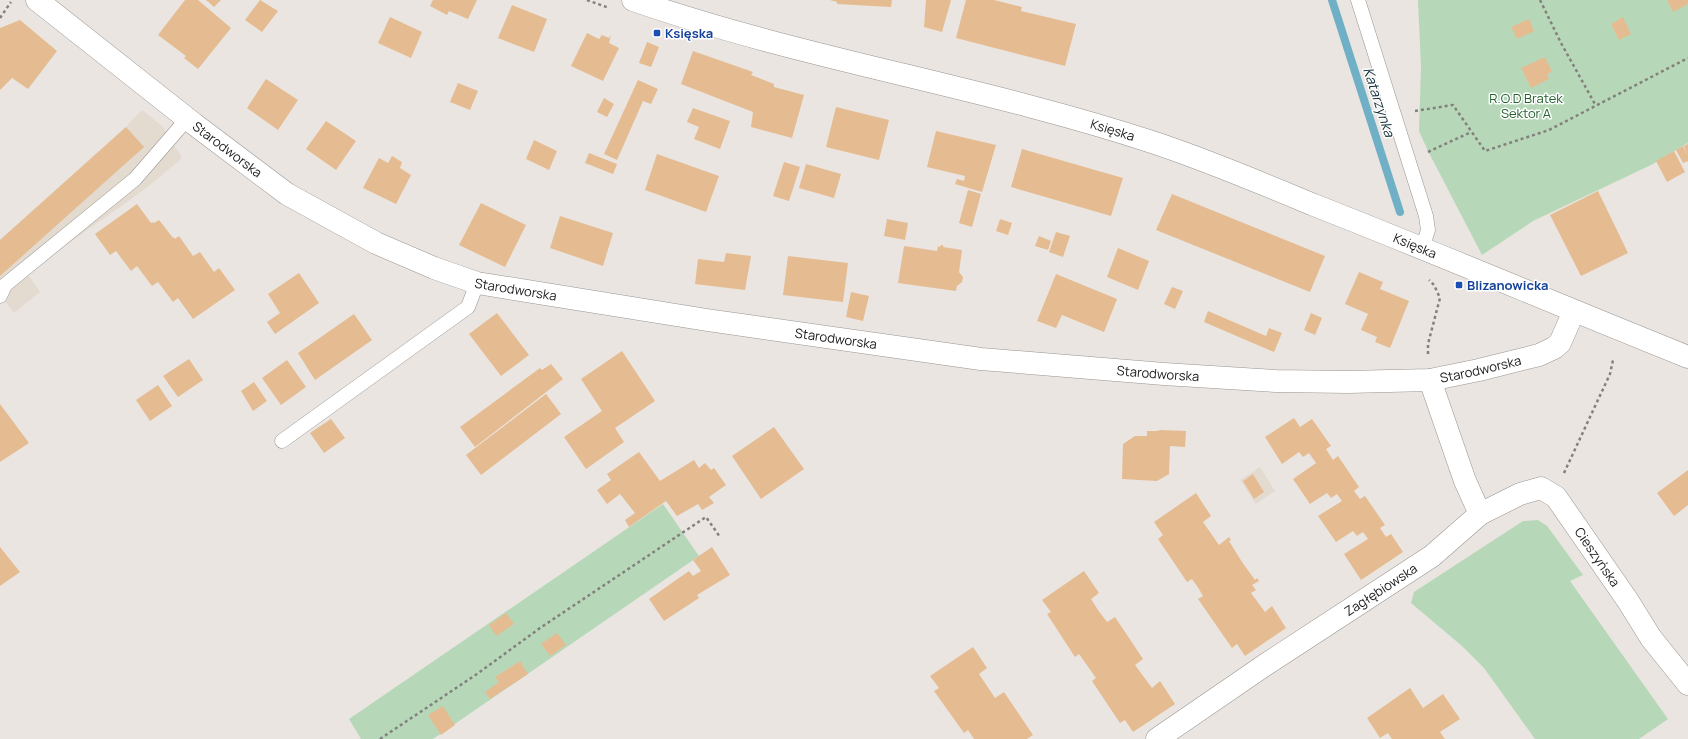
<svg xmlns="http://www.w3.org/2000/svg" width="1688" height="739" font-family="Manrope,sans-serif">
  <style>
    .built { fill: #e3dad0 }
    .green { fill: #b6d8b8 }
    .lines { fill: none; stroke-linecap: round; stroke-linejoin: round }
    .stream { stroke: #70b0c7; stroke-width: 8 }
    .building { fill: #e5bc91 }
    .service-casing { stroke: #999591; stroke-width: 15 }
    .minor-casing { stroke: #999591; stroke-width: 23 }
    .path { stroke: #83807d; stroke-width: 2.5; stroke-dasharray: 3 3; stroke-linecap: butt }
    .service { stroke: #fff; stroke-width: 14 }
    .minor { stroke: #fff; stroke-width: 22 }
    .transit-dot { fill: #1a4fb4; stroke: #fff; stroke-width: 1.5 }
    .labels { text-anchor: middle; stroke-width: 3; stroke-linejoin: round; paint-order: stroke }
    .transit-label { font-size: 13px; font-weight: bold; fill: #164399; stroke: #fff; text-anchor: start }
    .park-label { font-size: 13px; fill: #24612e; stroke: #fff }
    .street-label { font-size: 13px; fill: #1b1918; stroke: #fff }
    .water-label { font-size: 14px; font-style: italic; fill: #0f2f39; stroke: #fff }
  </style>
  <rect width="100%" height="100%" fill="#eae5e1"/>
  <g class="built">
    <path d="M142,110L163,127L182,158L145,189L27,273L40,292L14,313L0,295V240L126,127Z"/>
    <path d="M1260,467L1275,491L1256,504L1240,480Z"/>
  </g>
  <g class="green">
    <path d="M1418,0H1688V143L1653,164L1533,221L1482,255L1428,151L1419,131L1421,67Z"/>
    <path d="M663,504L699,556L433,739H361L349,719Z"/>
    <path d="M1538,520L1547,526L1583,575L1570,581L1668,719L1639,739H1535L1484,668L1462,646L1411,603L1414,592L1523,521Z"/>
  </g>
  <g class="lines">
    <path class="stream" d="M1332,0L1400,212"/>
  </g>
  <g class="building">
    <path d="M185,0H198L231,28L198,69L184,58L186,56L158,35Z"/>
    <path d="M206,0H221L214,7Z"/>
    <path d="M260,0L278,11L262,32L245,20Z"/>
    <path d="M433,0H477L468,19L449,11L447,15L430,6Z"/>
    <path d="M830,0H892L891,7L837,4V2Z"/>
    <path d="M926,0H951L942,32L924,27Z"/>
    <path d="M966,0H994L1022,7L1021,11L1076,24L1065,66L956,38Z"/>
    <path d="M1667,0H1688V4L1673,12Z"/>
    <path d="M512,5L547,19L534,52L498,38Z"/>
    <path d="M390,17L422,32L411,58L378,43Z"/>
    <path d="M1623,17L1631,34L1619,40L1611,24Z"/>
    <path d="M1529,19L1534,31L1517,39L1511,27Z"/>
    <path d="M20,20L57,51L28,89L12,78L0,90V28Z"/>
    <path d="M587,33L599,39L602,35L609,38L611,35L609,43L619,48L603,81L571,66Z"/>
    <path d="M647,42L659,47L651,67L639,63Z"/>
    <path d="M693,51L753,72L751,75L774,84V87L804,95L792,138L751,127L753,112L681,84Z"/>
    <path d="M1545,57L1552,72L1547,74L1549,79L1531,88L1521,68Z"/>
    <path d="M266,79L298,100L278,130L247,108Z"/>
    <path d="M638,80L658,89L651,104L643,101L617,160L604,154Z"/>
    <path d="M458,83L478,91L470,110L450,102Z"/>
    <path d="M604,98L614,104L607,117L597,112Z"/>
    <path d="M836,107L889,120L879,160L826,147Z"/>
    <path d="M693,108L730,121L720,149L694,139L699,127L687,122Z"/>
    <path d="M326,121L356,141L336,170L306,149Z"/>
    <path d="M126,127L144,147L0,276V240Z"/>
    <path d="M936,131L996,145L982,192L955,184L957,179L964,181L965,176L927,167Z"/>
    <path d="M534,140L557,151L549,170L526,159Z"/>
    <path d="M1688,144V161L1683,163L1676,150L1683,146L1687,154L1684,146Z"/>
    <path d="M1022,149L1123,178L1111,216L1011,187Z"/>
    <path d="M1674,151L1685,172L1667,182L1656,161Z"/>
    <path d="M589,153L617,164L613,174L585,163Z"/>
    <path d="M657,154L719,176L706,212L645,190Z"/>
    <path d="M392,156L402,162L400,168L411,175L396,204L363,188L379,158L388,163Z"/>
    <path d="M784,162L800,167L789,201L773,196Z"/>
    <path d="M806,164L841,174L834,198L799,188Z"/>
    <path d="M968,190L981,194L972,227L959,223Z"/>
    <path d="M1598,191L1628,253L1581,276L1550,215Z"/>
    <path d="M1172,194L1325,256L1310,292L1156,230Z"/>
    <path d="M481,203L526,225L505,267L459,245Z"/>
    <path d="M137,204L151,223L153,222L154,223L159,220L173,238L174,237L175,239L179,236L193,256L200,252L214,272L219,268L235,290L193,319L178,298L173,302L158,282L152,286L137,266L131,271L116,251L110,255L95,234Z"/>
    <path d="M560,216L613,233L603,266L550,248Z"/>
    <path d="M887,219L908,223L905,240L884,236Z"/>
    <path d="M1000,219L1012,223L1008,235L996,231Z"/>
    <path d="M1056,232L1070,236L1063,257L1049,252Z"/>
    <path d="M1039,236L1051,241L1048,250L1035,246Z"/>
    <path d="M941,245H943V247L962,250L959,272L963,277L962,282L957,286L956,291L898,283L904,246L937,251L938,246L940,247Z"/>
    <path d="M1118,248L1149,261L1138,290L1107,277Z"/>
    <path d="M726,253L751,256L745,290L695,284L698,259L724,262Z"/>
    <path d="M788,256L848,263L843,302L783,295Z"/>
    <path d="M1359,272L1383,282L1380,289L1409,301L1390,348L1375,342L1377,337L1361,330L1368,314L1345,304Z"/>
    <path d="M299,273L319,303L275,334L267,322L280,313L268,294Z"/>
    <path d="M1056,274L1117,299L1104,332L1062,315L1056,328L1037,321Z"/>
    <path d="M1172,287L1183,291L1175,309L1164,304Z"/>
    <path d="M851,292L869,296L863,321L846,317Z"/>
    <path d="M1208,311L1266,336L1269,328L1282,333L1274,352L1204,322Z"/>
    <path d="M497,313L529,355L501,376L469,334Z"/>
    <path d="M1311,313L1322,318L1315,335L1304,330Z"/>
    <path d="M354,314L372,340L315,380L298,353Z"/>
    <path d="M622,351L655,401L615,428L624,442L586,469L564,437L602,411L581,379Z"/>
    <path d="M189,359L203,380L178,397L163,376Z"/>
    <path d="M287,360L306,387L281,405L262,378Z"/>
    <path d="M551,364L563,379L475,447L460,427L540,368L542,370Z"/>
    <path d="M254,382L267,401L253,411L241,391Z"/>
    <path d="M158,385L172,406L150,421L136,400Z"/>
    <path d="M546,394L561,414L481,475L466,455Z"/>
    <path d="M0,404L29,443L0,462Z"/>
    <path d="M1294,418L1300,427L1312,419L1331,446L1326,449L1333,460L1338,456L1359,487L1354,491L1360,499L1365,496L1385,525L1380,528L1386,537L1391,534L1403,552L1361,580L1344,554L1368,539L1363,532L1357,536L1353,531L1336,542L1318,516L1342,501L1337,494L1331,498L1327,493L1310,504L1293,479L1316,463L1309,453L1303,457L1299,452L1282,464L1265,437Z"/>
    <path d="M331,419L345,438L324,453L310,433Z"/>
    <path d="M774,427L804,469L761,499L732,456Z"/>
    <path d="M1160,430L1186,431L1185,447L1170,446L1169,474L1157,481L1122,479L1123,444L1135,436H1147V431H1157Z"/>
    <path d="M639,452L660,481L694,460L699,468L705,463L711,470L714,468L726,485L709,497L714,503L702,510L698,504L677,516L666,501L629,527L625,520L635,513L620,494L607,504L597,490L611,480L607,474Z"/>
    <path d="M1688,470V505L1674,516L1657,493Z"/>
    <path d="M1253,474L1264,492L1254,499L1243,481Z"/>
    <path d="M1196,493L1211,516L1203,522L1219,545L1229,537L1231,540L1229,541L1242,562L1255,580L1257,578L1259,581L1252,585L1256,590L1251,593L1265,612L1272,606L1286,628L1245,656L1237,644L1232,648L1198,599L1203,596L1199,589L1192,579L1187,582L1158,539L1163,535L1154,522Z"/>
    <path d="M0,547L20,572L0,586Z"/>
    <path d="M712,547L730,575L697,595L699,598L664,621L649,599L689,571L693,576L701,571L693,560Z"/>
    <path d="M1084,571L1099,593L1091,599L1098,610L1107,622L1115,617L1143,659L1135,665L1152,688L1160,681L1175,704L1133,732L1125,720L1120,723L1092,681L1096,678L1079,654L1075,657L1047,614L1051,612L1042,600Z"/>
    <path d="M506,613L514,624L496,636L489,625Z"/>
    <path d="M557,633L566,645L550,656L541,644Z"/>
    <path d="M973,647L987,668L979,674L995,698L1004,692L1033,735L1027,739H974L968,730L964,733L934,691L939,688L930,676Z"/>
    <path d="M520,661L528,674L490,699L485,692L499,682L495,677Z"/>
    <path d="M1410,688L1423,708L1443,694L1460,719L1440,732L1445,739H1392L1388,733L1380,738L1367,718Z"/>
    <path d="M443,706L455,725L441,735L428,715Z"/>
  </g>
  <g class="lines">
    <g class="service-casing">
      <g id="service">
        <path d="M1358,0L1426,216L1428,230L1422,249"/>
        <path d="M0,296L5,285L135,179L187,119"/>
        <path d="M282,441L468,307L477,283"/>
      </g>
    </g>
    <g class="minor-casing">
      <g id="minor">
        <path id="s1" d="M37,0L194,124L287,194L376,243L434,268L477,283L707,320L981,359L1164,374L1276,381L1348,382L1430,380L1479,370L1539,355L1554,348L1560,343L1574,311"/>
        <path id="s2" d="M633,0C803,59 982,86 1152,142C1207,160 1261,183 1314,205C1439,254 1563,307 1688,357"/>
        <path id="s3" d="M1480,514L1520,494L1541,488L1556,497L1628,601L1651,638L1688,684"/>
        <path id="s4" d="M1157,739L1265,665L1432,556L1480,514L1465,481L1430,380"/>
      </g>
    </g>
    <g class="path">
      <path d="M587,0L609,8"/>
      <path d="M1540,0L1561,43L1596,106"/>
      <path d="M0,18L11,2"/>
      <path d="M1415,111L1453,105L1485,151L1549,130L1688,58"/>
      <path d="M1428,152L1469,133"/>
      <path d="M1428,354V344L1440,298L1434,285L1429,280"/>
      <path d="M1564,473L1610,374L1613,360"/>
      <path d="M380,739L477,674L540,628L706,517L720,537"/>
    </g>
    <use href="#service" class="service"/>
    <use href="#minor" class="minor"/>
  </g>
  <g class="transit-dot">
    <rect x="653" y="29" width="8" height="8" rx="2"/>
    <rect x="1455" y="281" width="8" height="8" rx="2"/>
  </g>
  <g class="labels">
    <g class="transit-label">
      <text x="665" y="38">Księska</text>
      <text x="1467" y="290">Blizanowicka</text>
    </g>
    <g class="park-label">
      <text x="1526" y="103">R.O.D Bratek<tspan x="1526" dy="15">Sektor A</tspan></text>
    </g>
    <g class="street-label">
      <text dy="5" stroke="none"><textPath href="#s2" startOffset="497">Księska</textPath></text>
      <text dy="5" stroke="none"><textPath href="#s1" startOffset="242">Starodworska</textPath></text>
      <text dy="5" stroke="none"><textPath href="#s2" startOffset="821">Księska</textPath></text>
      <text dy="5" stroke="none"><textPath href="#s1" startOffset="566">Starodworska</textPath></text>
      <text dy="5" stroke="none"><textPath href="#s1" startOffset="890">Starodworska</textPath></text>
      <text dy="5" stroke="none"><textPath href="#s1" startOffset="1538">Starodworska</textPath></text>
      <text dy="5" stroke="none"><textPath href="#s1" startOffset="1214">Starodworska</textPath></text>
      <text dy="5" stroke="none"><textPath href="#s3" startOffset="157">Cieszyńska</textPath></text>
      <text dy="5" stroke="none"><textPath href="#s4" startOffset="269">Zagłębiowska</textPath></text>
    </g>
    <g class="water-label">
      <text transform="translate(1379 102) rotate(72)" y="5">Katarzynka</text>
    </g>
  </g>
</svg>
